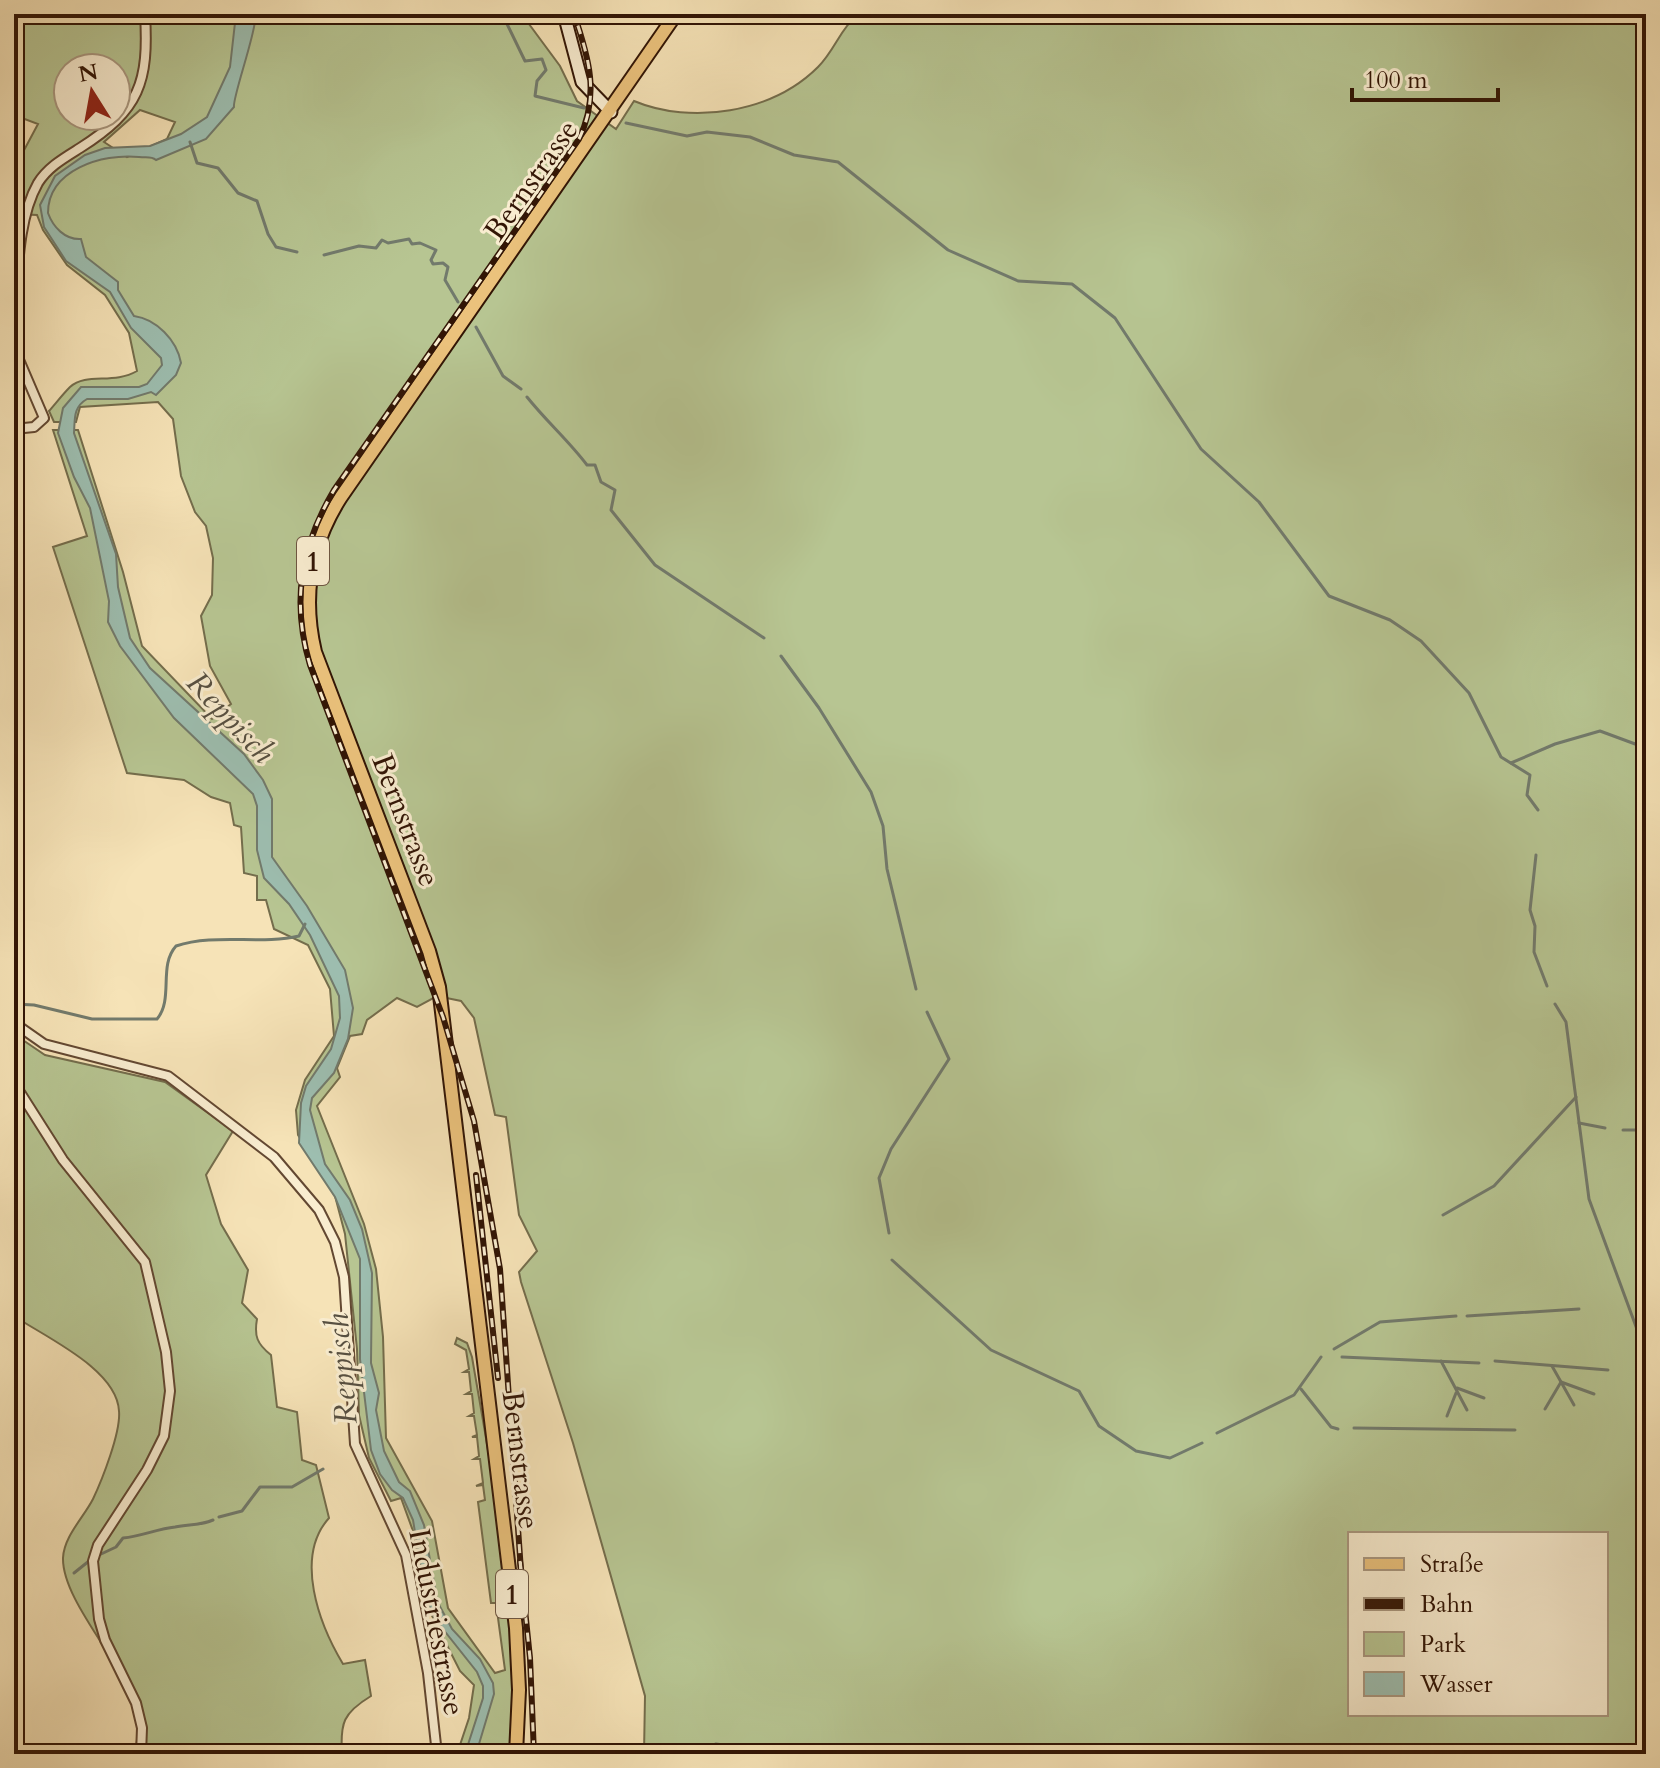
<svg xmlns="http://www.w3.org/2000/svg" width="1660" height="1768" font-family="Cardo,serif">
  <style>
    .green { fill: #b7c592; stroke: #746d4c; stroke-width: 2; fill-rule: evenodd }
    .water { fill: #9dbeb0; stroke: #727a6c; stroke-width: 2 }
    .lines { fill: none; stroke-linecap: round; stroke-linejoin: round }
    .stream { stroke: #727a6c; stroke-width: 3 }
    .minor-casing { stroke: #634832; stroke-width: 12 }
    .secondary-casing { stroke: #321505; stroke-width: 15 }
    .primary-casing { stroke: #321505; stroke-width: 16 }
    .minor { stroke: #f9edd0; stroke-width: 8 }
    .secondary { stroke: #f9edd0; stroke-width: 11 }
    .primary { stroke: #ebc27c; stroke-width: 12 }
    .rail-casing { stroke: #321505; stroke-width: 6 }
    .rail { stroke: #f9edd0; stroke-width: 3; stroke-dasharray: 9; stroke-linecap: butt }
    .labels { text-anchor: middle; stroke-width: 6; stroke-linejoin: round; paint-order: stroke }
    .shield { fill: #f9edd0; stroke: #6e5642; stroke-width: 2 }
    .shield-label { font-size: 28px; font-weight: bold; fill: #321505 }
    .street-label { font-size: 30px; fill: #321505; stroke: #f9edd0 }
    .water-label { font-size: 32px; font-style: italic; fill: #575041; stroke: #f9edd0 }
  </style>
  <rect width="100%" height="100%" fill="#f6e3b7"/>
  <filter id="stains"><feTurbulence type="fractalNoise" baseFrequency=".0025" numOctaves="4"/><feColorMatrix values="0 0 0 0 .2 0 0 0 0 .09 0 0 0 0 .02 0 0 0 .5 -.17"/></filter>
  <radialGradient id="worn" r=".72"><stop offset=".6" stop-color="#630" stop-opacity="0"/><stop offset="1" stop-color="#630" stop-opacity=".3"/></radialGradient>
  <g class="green">
    <path d="M14,14H530L529,24L560,66L577,101L616,129L634,101C691,125 772,113 818,67C835,50 840,29 858,14H1646V1754H644L645,1696L573,1443L521,1282L519,1272L537,1251L519,1215L506,1117L495,1115L474,1018L461,1001L437,996L417,1007L397,998L367,1020L362,1034L350,1036L337,1068L340,1077L317,1106L364,1224L376,1269L383,1337L386,1438L432,1521L448,1608L495,1673L505,1670L496,1603H491L478,1502L485,1500L483,1485L476,1486L483,1483L480,1459H474L479,1456L477,1437H472L477,1435L474,1416H469L474,1413L472,1394H466L471,1391L469,1372H464L469,1369L466,1350L455,1344L457,1338L467,1343L472,1357C494,1486 522,1622 509,1754H457L469,1718L474,1685L460,1671L424,1600L413,1531L401,1498L391,1501L369,1458L359,1415L357,1349L345,1234L335,1196L298,1135L296,1110L305,1080L334,1036L330,989L308,945L274,929L266,900H257V876L244,873L241,827L234,825L230,803L211,797L184,780L127,773L53,547L87,536L53,430H78L123,572L142,646L212,719L231,704L210,666L201,616L212,595L213,558L206,526L195,512L181,476L173,419L158,402L80,407L76,422H54L49,411C56,403 63,394 70,387C87,372 113,385 137,371L129,333L105,295L67,265L43,230L37,215L14,214V154H22L38,124L14,115ZM68,68H116V116H68ZM140,110L175,122L167,139L127,157L104,142ZM1350,1534H1606V1714H1350Z"/>
    <path d="M14,1034L45,1055L165,1082L233,1131L206,1175L221,1224L248,1270L242,1303L257,1319C254,1336 257,1344 271,1355L277,1407L297,1412L302,1460L316,1465L329,1518C294,1557 319,1624 343,1664L365,1660L371,1696C343,1713 340,1723 342,1754H136C136,1742 139,1729 138,1717C134,1674 62,1604 63,1558C64,1536 84,1517 93,1499C102,1480 121,1432 119,1411C117,1369 45,1337 14,1316V1086L18,1085L14,1076Z"/>
  </g>
  <path class="water" d="M236,14H253L255,21C253,41 232,100 234,107L206,139L156,160C151,156 147,158 139,157C102,153 48,170 48,213C53,227 65,240 81,239L86,257L118,282V290L134,316C156,319 177,340 181,363L176,375L156,395L151,392L128,399H87C73,407 75,419 74,433L116,554L118,587L130,638L150,668L244,754L263,780L272,799V857L307,906L345,970L353,1008L348,1039L334,1073L312,1098L310,1110L325,1164L350,1200L362,1229L372,1273L371,1363L379,1393L376,1410L384,1451L399,1482L410,1491L424,1525L437,1601L452,1629L480,1659L493,1683L494,1694L476,1754H465L483,1698V1686L477,1672L435,1619L426,1599L413,1520L403,1498L392,1490L380,1474L371,1450L360,1359V1259L335,1197L299,1143L301,1103L306,1086L331,1049L340,1018L339,996L310,935L289,904L264,878L257,850V806L253,794L174,718L120,646L108,622L109,601L90,508L74,477L58,433L63,408L81,387H139L147,384L162,365L161,358L131,328L110,292L66,261L44,227L40,205L55,176L85,155L105,148L150,146L181,134L207,117L230,67Z"/>
  <g class="lines">
    <g class="stream">
      <path d="M507,24L525,61L542,59L546,70L537,81L535,96L584,108"/>
      <path d="M626,123L687,136L707,132L750,137L794,155L838,162L948,250L1018,281L1072,284L1115,318L1201,449L1259,502L1329,596L1390,620L1421,641L1469,693L1501,757L1530,775L1527,795L1538,810"/>
      <path d="M190,142L197,163L218,168L238,193L257,201L268,234L276,247L297,252"/>
      <path d="M324,255L359,246L376,248L382,240L388,243L409,239L412,244L420,243L436,250L431,260L433,264L443,263L448,267L445,280L458,302"/>
      <path d="M476,327L503,376L521,389"/>
      <path d="M527,397C547,422 568,440 587,465H595L601,482L615,490L611,510L655,565L764,638"/>
      <path d="M781,656L819,708L871,792L883,826L887,869L916,989"/>
      <path d="M1511,763L1555,744L1600,731L1646,748"/>
      <path d="M1536,855L1530,910L1535,926L1534,952L1547,986"/>
      <path d="M14,1004L34,1005L92,1019H157C174,999 158,966 176,946C215,933 260,945 299,936L305,924"/>
      <path d="M1555,1004L1566,1022L1589,1199L1638,1332"/>
      <path d="M1579,1123L1605,1128"/>
      <path d="M1623,1130H1646"/>
      <path d="M1443,1215L1494,1186L1576,1097"/>
      <path d="M889,1233L879,1178L891,1149L949,1059L927,1012"/>
      <path d="M892,1260L991,1350L1079,1391L1099,1426L1136,1451L1170,1458L1202,1443"/>
      <path d="M1467,1316L1579,1309"/>
      <path d="M1334,1349L1380,1322L1456,1316"/>
      <path d="M1342,1357L1479,1363"/>
      <path d="M1441,1361L1467,1410"/>
      <path d="M1495,1361L1608,1370"/>
      <path d="M1552,1366L1574,1405"/>
      <path d="M1457,1388L1484,1398"/>
      <path d="M1301,1389L1331,1427L1338,1429"/>
      <path d="M1545,1409L1561,1382L1594,1394"/>
      <path d="M1447,1416L1456,1393"/>
      <path d="M1354,1428L1515,1430"/>
      <path d="M1217,1433L1294,1395L1321,1357"/>
      <path d="M219,1517L242,1511L260,1487H292L323,1469"/>
      <path d="M99,1555L116,1547L123,1538C142,1536 157,1529 175,1527C189,1524 199,1526 213,1520"/>
      <path d="M74,1573L89,1561"/>
      <path d="M693,1754L716,1744L776,1752L806,1749L835,1754"/>
    </g>
    <g class="minor-casing">
      <g id="minor">
        <path d="M14,317C18,276 17,220 38,183C48,167 64,158 80,148C140,110 149,82 145,14"/>
        <path d="M14,348L44,418L34,427L14,429"/>
        <path d="M14,1023L44,1044L168,1076L274,1157L319,1210L335,1242L344,1277L355,1444L406,1555L428,1673L437,1754"/>
        <path d="M14,1083L63,1160L145,1262L166,1352L170,1391L164,1436L147,1470L98,1545L93,1561L99,1619L105,1640L136,1703L142,1728L141,1754"/>
      </g>
    </g>
    <g class="secondary-casing">
      <path id="secondary" d="M564,14L582,82L611,112"/>
    </g>
    <g class="primary-casing">
      <path id="primary" d="M516,1754L519,1690L516,1628L439,987L429,951L315,652C302,597 310,545 341,497L676,14"/>
    </g>
    <use href="#minor" class="minor"/>
    <use href="#secondary" class="secondary"/>
    <use href="#primary" class="primary"/>
    <g class="rail-casing">
      <g id="rail">
        <path d="M476,1175L498,1378"/>
        <path d="M520,1561L530,1658L534,1754"/>
        <path d="M521,1571L500,1269L474,1121L443,1017L310,665C291,601 301,546 334,490L579,139C600,95 589,58 574,14"/>
      </g>
    </g>
    <use href="#rail" class="rail"/>
  </g>
  <g class="labels">
    <g class="shield">
      <rect x="297" y="537" width="32" height="48" rx="6"/>
      <rect x="496" y="1570" width="32" height="48" rx="6"/>
    </g>
    <g class="shield-label">
      <text x="313" y="571">1</text>
      <text x="512" y="1604">1</text>
    </g>
    <g class="street-label">
      <text transform="translate(531 180) rotate(-55)" y="10">Bernstrasse</text>
      <text transform="translate(406 820) rotate(69)" y="10">Bernstrasse</text>
      <text transform="translate(521 1460) rotate(83)" y="10">Bernstrasse</text>
      <text transform="translate(437 1622) rotate(79)" y="10">Industriestrasse</text>
    </g>
    <g class="water-label">
      <text transform="translate(231 717) rotate(47)" y="11">Reppisch</text>
      <text transform="translate(341 1369) rotate(-95)" y="11">Reppisch</text>
    </g>
  </g>
  <rect width="1660" height="1768" fill="none" stroke="#f6e3b7" stroke-width="48"/>
  <rect x="16" y="16" width="1628" height="1736" fill="none" stroke="#321505" stroke-width="4"/>
  <rect x="24" y="24" width="1612" height="1720" fill="none" stroke="#321505" stroke-width="2"/>
  <rect x="1348" y="1532" width="260" height="184" fill="#f9edd0" stroke="#a9977f" stroke-width="2"/>
  <rect x="1364" y="1558" width="40" height="12" fill="#ebc27c" stroke="#a9977f" stroke-width="2"/>
  <text x="1420" y="1572" font-size="24" fill="#321505">Straße</text>
  <rect x="1364" y="1598" width="40" height="12" fill="#321505" stroke="#a9977f" stroke-width="2"/>
  <text x="1420" y="1612" font-size="24" fill="#321505">Bahn</text>
  <rect x="1364" y="1632" width="40" height="24" fill="#b7c592" stroke="#a9977f" stroke-width="2"/>
  <text x="1420" y="1652" font-size="24" fill="#321505">Park</text>
  <rect x="1364" y="1672" width="40" height="24" fill="#9dbeb0" stroke="#a9977f" stroke-width="2"/>
  <text x="1420" y="1692" font-size="24" fill="#321505">Wasser</text>
  <g transform="translate(92 92) rotate(349)"><circle r="38" fill="#f9edd0" stroke="#a9977f" stroke-width="2"/>
  <path d="M0-6L14 30L0 20L-14 30Z" fill="#8f2418"/>
  <text y="-12" font-size="22" font-weight="bold" text-anchor="middle" fill="#321505">N</text>
  </g>
  <path d="M1352 88v12h146v-12" fill="none" stroke="#321505" stroke-width="4"/>
  <text x="1364" y="88" font-size="24" fill="#321505" stroke="#f9edd0" stroke-width="6" paint-order="stroke">100 m</text>
  <rect width="100%" height="100%" filter="url(#stains)"/>
  <rect width="100%" height="100%" fill="url(#worn)"/>
</svg>
